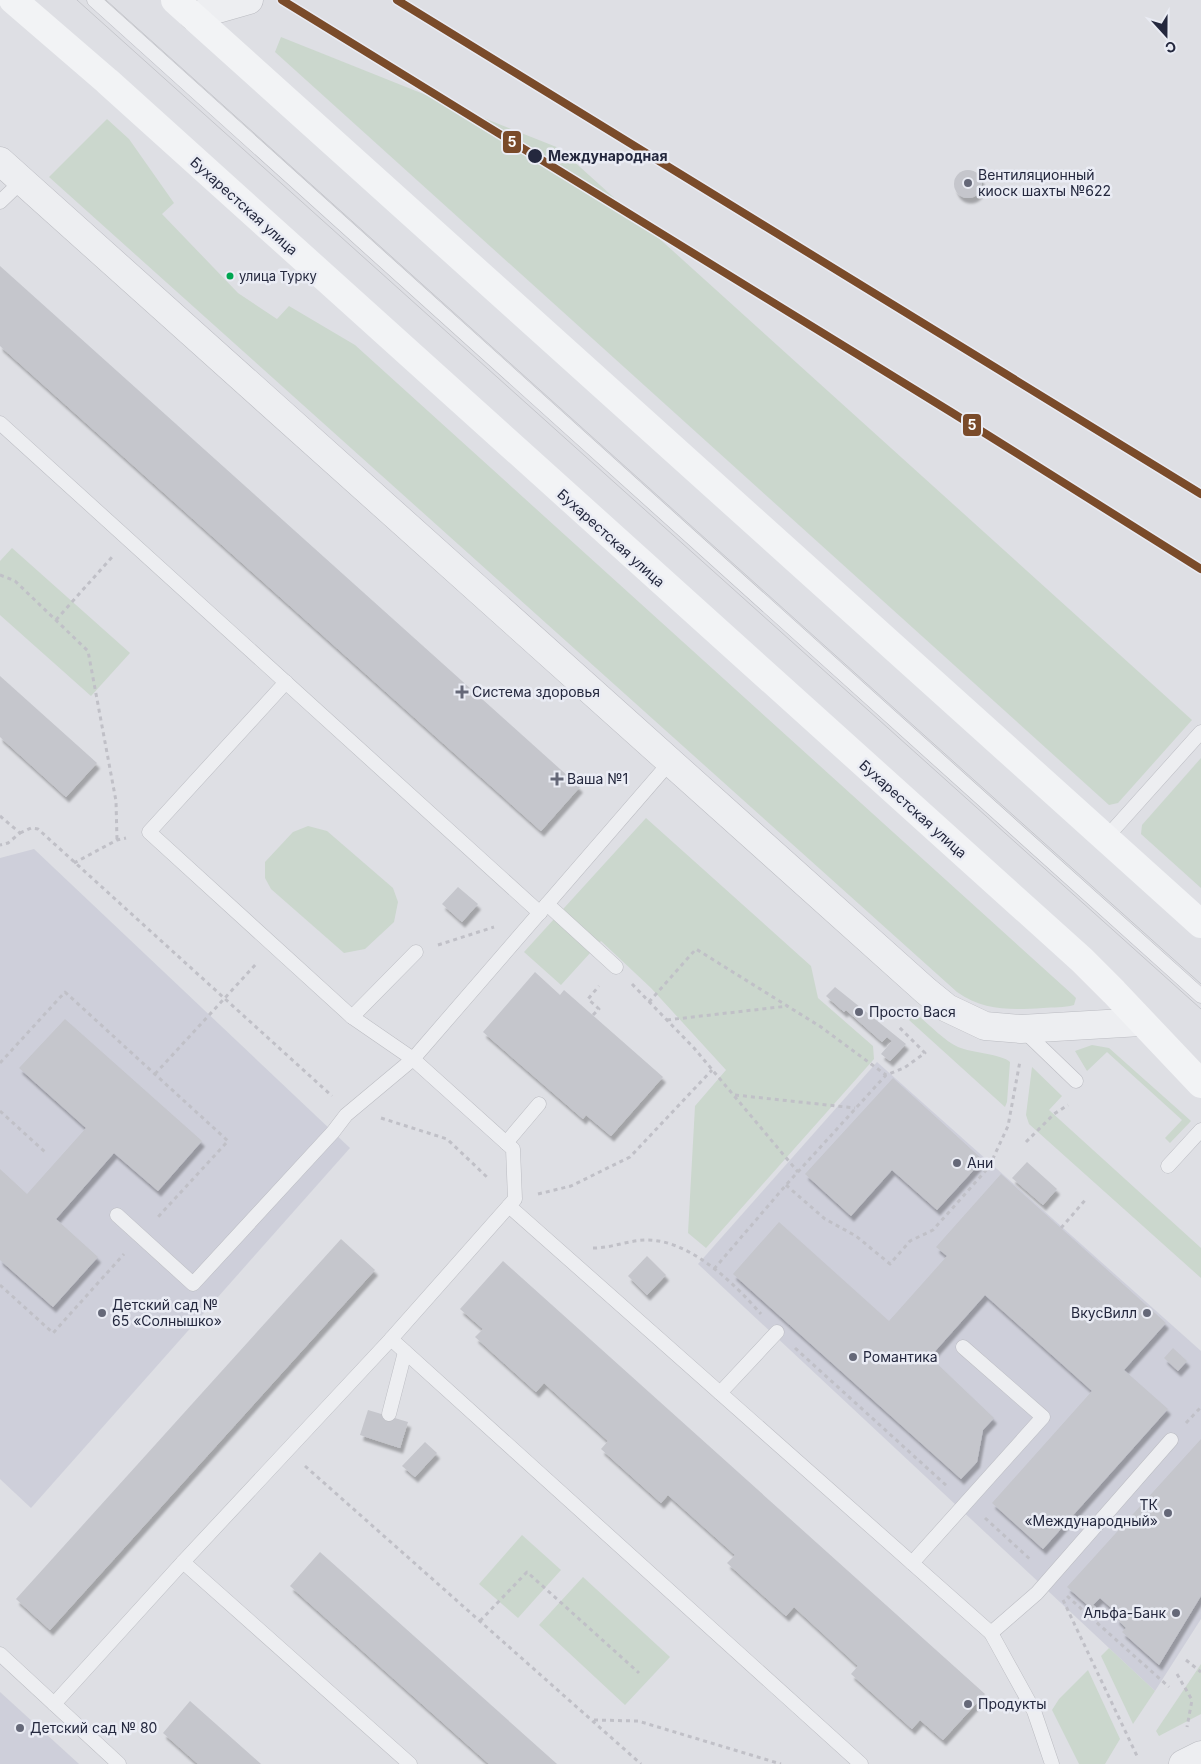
<svg xmlns="http://www.w3.org/2000/svg" width="1201" height="1764" font-family="Inter,sans-serif">
  <style>
    .built { fill: #cecfda }
    .green { fill: #cbd7cd }
    .building { fill: #c5c6cc; filter: url(#shadow) }
    .lines { fill: none; stroke-linecap: round; stroke-linejoin: round }
    .lane-casing { stroke: #bbbcc2; stroke-width: 15 }
    .street-casing { stroke: #bbbcc2; stroke-width: 29 }
    .path { stroke: #c0c0c7; stroke-width: 3; stroke-dasharray: 4 4; stroke-linecap: butt }
    .lane { stroke: #edeef1; stroke-width: 14 }
    .street { stroke: #edeef1; stroke-width: 28 }
    .secondary { stroke: #f2f3f5; stroke-width: 28 }
    .tram { stroke: #c6c7cc; stroke-width: 1 }
    .metro-1-casing { stroke: #eaecf4; stroke-width: 11 }
    .metro-1 { stroke: #7a4b2a; stroke-width: 8 }
    .stop-dot { fill: #24283e; stroke: #eaecf4; stroke-width: 2 }
    .poi-dot { fill: #656878; stroke: #eaecf4; stroke-width: 2 }
    .bus-dot { fill: #00a651; stroke: #eaecf4; stroke-width: 2 }
    .labels { text-anchor: middle; stroke-width: 5; stroke-linejoin: round; paint-order: stroke }
    .bus-label { font-size: 13px; fill: #24283e; stroke: #eaecf4; text-anchor: start }
    .stop-label { font-size: 14px; font-weight: bold; fill: #24283e; stroke: #eaecf4; text-anchor: start }
    .poi-label { font-size: 14px; fill: #24283e; stroke: #eaecf4; text-anchor: start }
    .street-label { font-size: 14px; fill: #24283e; stroke: #eaecf4 }
    .line-badge { stroke: #eaecf4; stroke-width: 2 }
    .badge-label { font-size: 14px; text-anchor: middle; font-weight: bold; fill: #fff }
  </style>
  <defs>
    <filter id="shadow"><feDropShadow dx="3" dy="5.5" stdDeviation="1" flood-color="#0004"/></filter>
  </defs>
  <rect width="100%" height="100%" fill="#dedfe4"/>
  <g class="built">
    <path d="M34,849L350,1148L31,1508L0,1479V858Z"/>
    <path d="M877,1062L1201,1351V1619L1155,1691L698,1264Z"/>
    <path d="M0,1692L79,1764H0Z"/>
  </g>
  <g class="green">
    <path d="M281,37L559,148L1192,720L1118,803L1109,805L275,52Z"/>
    <path d="M107,119L129,139L174,203L162,214L238,293L277,319L289,306L355,345L1073,995L1076,998L1074,1005C1064,1008 1053,1007 1043,1008C1011,1010 984,1011 957,992L49,177Z"/>
    <path d="M12,548L130,653L91,696L0,615V561Z"/>
    <path d="M1201,758V888L1141,834L1142,825Z"/>
    <path d="M646,818L811,966L818,998L873,1046L874,1059L706,1248L688,1233L695,1106L726,1070L651,988L601,941L561,985L524,952Z"/>
    <path d="M308,826L327,831L393,888L398,902L394,922L365,949L344,953L271,889L265,878V862L293,832Z"/>
    <path d="M915,1013C928,1023 943,1040 958,1047C972,1053 1002,1054 1010,1062L1007,1102L1005,1107L909,1020Z"/>
    <path d="M1092,1045L1109,1048L1191,1121L1170,1143L1165,1138L1182,1120L1107,1052L1087,1071L1075,1051Z"/>
    <path d="M1032,1067L1062,1096L1049,1110L1201,1248V1278L1029,1124L1026,1115Z"/>
    <path d="M522,1535L561,1570L518,1618L479,1584Z"/>
    <path d="M583,1577L670,1657L625,1705L539,1625Z"/>
    <path d="M1109,1648L1155,1691L1133,1724L1101,1656Z"/>
    <path d="M1201,1664V1714L1159,1736L1156,1731Z"/>
    <path d="M1088,1670L1120,1739L1105,1764H1079L1052,1710L1059,1699Z"/>
  </g>
  <g class="building">
    <circle cx="968" cy="184" r="14"/>
    <path d="M0,266L580,787L541,831L0,346Z"/>
    <path d="M0,676L97,763L66,797L0,737Z"/>
    <path d="M458,887L478,904L462,922L442,904Z"/>
    <path d="M535,972L560,995L564,990L663,1077L611,1136L586,1115L583,1119L483,1032Z"/>
    <path d="M835,987L906,1044L890,1061L881,1054L892,1041L887,1037L882,1042L846,1010L844,1012L826,996Z"/>
    <path d="M65,1019L202,1141L158,1191L114,1153L56,1219L98,1257L53,1307L0,1260V1169L27,1194L86,1128L19,1068Z"/>
    <path d="M893,1078L983,1160L937,1210L892,1170L851,1216L805,1174Z"/>
    <path d="M1027,1162L1057,1189L1043,1205L1012,1178Z"/>
    <path d="M1001,1174L1166,1323L1124,1370L1168,1409L1043,1549L992,1503L1092,1391L985,1295L930,1357L994,1418L983,1430L977,1462L961,1479L733,1274L779,1222L889,1321L947,1256L936,1247Z"/>
    <path d="M341,1239L375,1270L50,1630L16,1599Z"/>
    <path d="M647,1256L666,1275L647,1295L628,1276Z"/>
    <path d="M503,1261L985,1694L943,1740L920,1720L912,1729L851,1674L858,1666L794,1607L786,1616L727,1563L735,1555L668,1495L661,1503L601,1449L608,1441L544,1383L536,1392L475,1337L483,1329L460,1309Z"/>
    <path d="M1173,1348L1187,1361L1178,1371L1164,1358Z"/>
    <path d="M368,1410L408,1422L400,1448L360,1435Z"/>
    <path d="M1201,1439V1596L1159,1665L1122,1632L1126,1628L1116,1618L1119,1615L1100,1598L1093,1605L1096,1607L1093,1610L1067,1587Z"/>
    <path d="M425,1442L437,1453L415,1477L402,1466Z"/>
    <path d="M320,1552L557,1764H489L366,1654L290,1586Z"/>
    <path d="M190,1701L261,1764H198L163,1733Z"/>
  </g>
  <g class="lines">
    <g class="lane-casing">
      <g id="lane">
        <path d="M94,0L1201,996"/>
        <path d="M0,202L23,180"/>
        <path d="M0,423L540,913"/>
        <path d="M286,682L149,832L352,1017L416,952"/>
        <path d="M1105,839L1201,732"/>
        <path d="M547,904L616,967"/>
        <path d="M1022,1029L1076,1081"/>
        <path d="M506,1143L539,1104"/>
        <path d="M1168,1166L1201,1130"/>
        <path d="M509,1206L991,1633L1034,1711L1052,1764"/>
        <path d="M117,1215L193,1284L333,1132L346,1115L413,1059L671,761"/>
        <path d="M391,1339L861,1764"/>
        <path d="M720,1393L777,1332"/>
        <path d="M389,1414L405,1352"/>
        <path d="M183,1562L410,1764"/>
        <path d="M912,1563L1043,1417L963,1347"/>
        <path d="M991,1633L1037,1593L1171,1440"/>
        <path d="M0,1654L119,1764"/>
        <path d="M54,1704L183,1562L391,1339L515,1199L513,1149L413,1059L352,1017"/>
      </g>
    </g>
    <g class="street-casing">
      <g id="street">
        <path d="M193,16L249,0"/>
        <path d="M0,161L926,991L947,1008L985,1026L1021,1029L1141,1022"/>
        <path d="M1183,1764L1201,1755"/>
      </g>
    </g>
    <g class="path">
      <path d="M0,575L15,581L88,651L116,801L117,840"/>
      <path d="M56,620L112,557"/>
      <path d="M0,816L20,833L8,843L0,845"/>
      <path d="M20,833L31,828L38,829L332,1096"/>
      <path d="M74,863L117,840L126,838"/>
      <path d="M438,945L494,927"/>
      <path d="M632,984L694,1048L798,1172"/>
      <path d="M649,1002L696,949L821,1027L886,1075"/>
      <path d="M593,1015L599,1009L588,999L599,986"/>
      <path d="M667,1020L788,1006"/>
      <path d="M0,1063L65,992L228,1141L157,1218"/>
      <path d="M155,1074L256,964"/>
      <path d="M735,1095L855,1108"/>
      <path d="M0,1111L45,1152"/>
      <path d="M381,1118L447,1139L488,1178"/>
      <path d="M1026,1142L1054,1114L1068,1105"/>
      <path d="M786,1185L825,1219L856,1236L890,1264L910,1241L933,1230L989,1167L1008,1126L1020,1061"/>
      <path d="M538,1194L571,1186L630,1157L712,1070"/>
      <path d="M1061,1228L1087,1198"/>
      <path d="M593,1248C612,1248 629,1240 647,1240C690,1240 734,1283 761,1314"/>
      <path d="M714,1269L786,1185L886,1075L904,1068L925,1053L899,1027"/>
      <path d="M0,1285L53,1333L124,1254"/>
      <path d="M795,1348L948,1487"/>
      <path d="M1186,1423L1201,1407"/>
      <path d="M305,1466L641,1764"/>
      <path d="M985,1518L1032,1561"/>
      <path d="M1067,1596L1169,1687"/>
      <path d="M1063,1600L1138,1758"/>
      <path d="M480,1621L527,1572L639,1673"/>
      <path d="M1186,1660L1201,1672"/>
      <path d="M1177,1674L1192,1700L1187,1727"/>
      <path d="M594,1720L638,1721L781,1764"/>
    </g>
    <use href="#lane" class="lane"/>
    <use href="#street" class="street"/>
    <g class="secondary">
      <path d="M13,0L107,81L1082,960L1114,992L1201,1084"/>
      <path d="M175,0L1201,924"/>
    </g>
    <g class="tram">
      <path d="M77,0L1201,1009"/>
      <path d="M106,0L1201,984"/>
    </g>
    <g class="metro-1-casing">
      <g id="metro-1">
        <path d="M282,0L951,412L1201,569"/>
        <path d="M397,0L1201,494"/>
      </g>
    </g>
    <use href="#metro-1" class="metro-1"/>
  </g>
  <circle class="stop-dot" cx="535" cy="156" r="8"/>
  <g class="poi-dot">
    <circle cx="968" cy="183" r="5"/>
    <path d="M459.5 684.5h5v5h5v5h-5v5h-5v-5h-5v-5h5z"/>
    <path d="M554.5 771.5h5v5h5v5h-5v5h-5v-5h-5v-5h5z"/>
    <circle cx="859" cy="1012" r="5"/>
    <circle cx="957" cy="1163" r="5"/>
    <circle cx="102" cy="1313" r="5"/>
    <circle cx="1147" cy="1313" r="5"/>
    <circle cx="853" cy="1357" r="5"/>
    <circle cx="1168" cy="1513" r="5"/>
    <circle cx="1176" cy="1613" r="5"/>
    <circle cx="968" cy="1704" r="5"/>
    <circle cx="20" cy="1728" r="5"/>
  </g>
  <circle class="bus-dot" cx="230" cy="276" r="4.5"/>
  <g class="labels">
    <g class="bus-label">
      <text x="239" y="281">улица Турку</text>
    </g>
    <g class="stop-label">
      <text x="548" y="161">Международная</text>
    </g>
    <g class="poi-label">
      <text x="978" y="180">Вентиляционный<tspan x="978" dy="16">киоск шахты №622</tspan></text>
      <text x="472" y="697">Система здоровья</text>
      <text x="567" y="784">Ваша №1</text>
      <text x="869" y="1017">Просто Вася</text>
      <text x="967" y="1168">Ани</text>
      <text x="112" y="1310">Детский сад №<tspan x="112" dy="16">65 «Солнышко»</tspan></text>
      <text x="1137" y="1318" text-anchor="end">ВкусВилл</text>
      <text x="863" y="1362">Романтика</text>
      <text x="1158" y="1510" text-anchor="end">ТК<tspan x="1158" dy="16">«Международный»</tspan></text>
      <text x="1166" y="1618" text-anchor="end">Альфа-Банк</text>
      <text x="978" y="1709">Продукты</text>
      <text x="30" y="1733">Детский сад № 80</text>
    </g>
    <g class="street-label">
      <text transform="translate(244 206) rotate(42)" y="5">Бухарестская улица</text>
      <text transform="translate(611 538) rotate(42)" y="5">Бухарестская улица</text>
      <text transform="translate(913 809) rotate(42)" y="5">Бухарестская улица</text>
    </g>
  </g>
  <g class="line-badge">
    <rect x="502" y="130" width="20" height="24" rx="5" fill="#7a4b2a"/>
    <rect x="962" y="413" width="20" height="24" rx="5" fill="#7a4b2a"/>
  </g>
  <g class="badge-label">
    <text x="512" y="147">5</text>
    <text x="972" y="430">5</text>
  </g>
  <g transform="translate(1166 35) rotate(159)" stroke="#eaecf4" stroke-width="4" paint-order="stroke">
  <path d="M0-4L9 19L0 12L-9 19Z" fill="#24283e"/>
  <text y="-8" font-size="14" font-weight="bold" text-anchor="middle" fill="#24283e">С</text>
  </g>
</svg>
